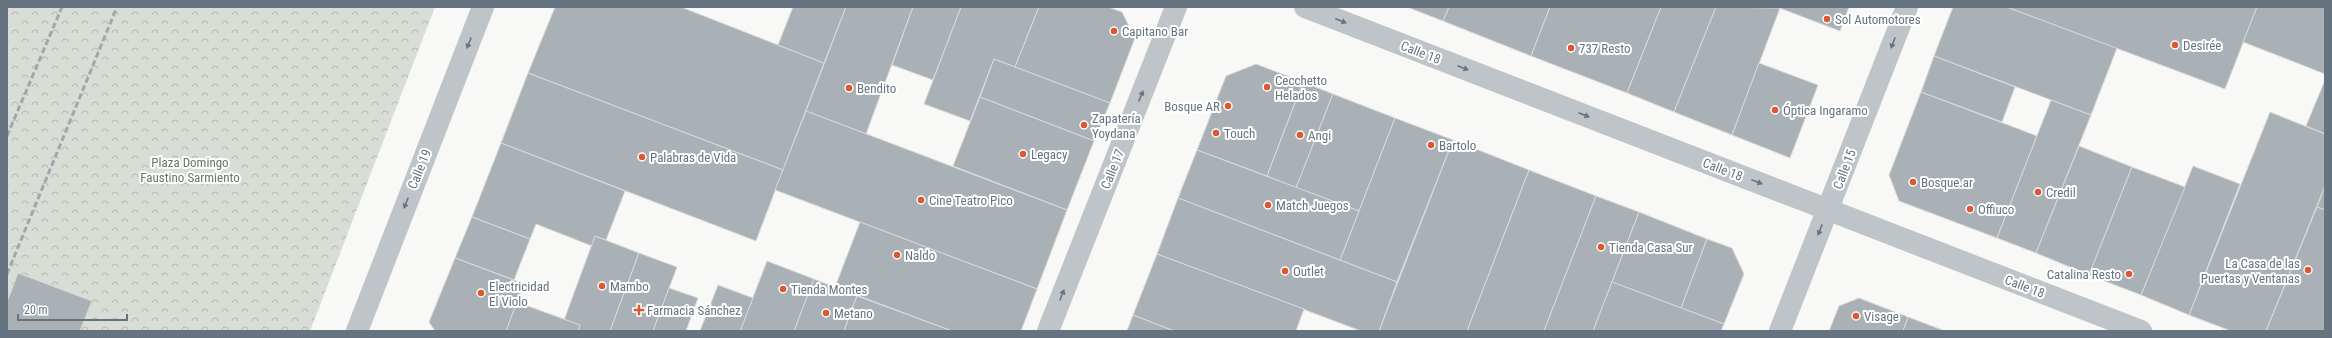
<svg xmlns="http://www.w3.org/2000/svg" width="2332" height="338" font-family="'Roboto Condensed',sans-serif">
  <style>
    .forest { fill: url(#forest-crowns) }
    .building { fill: #a9b1b7; stroke: #dadad8 }
    .lines { fill: none; stroke-linecap: round; stroke-linejoin: round }
    .street { stroke: #bfc4c8; stroke-width: 22 }
    .rail { stroke: #a1a8ad; stroke-width: 3; stroke-dasharray: 6 3; stroke-linecap: butt }
    .oneway { fill: #657480 }
    .poi-dot { fill: #db5833; stroke: #fff; stroke-width: 1.5 }
    .labels { text-anchor: middle; stroke-width: 4; stroke-linejoin: round; paint-order: stroke }
    .poi-label { font-size: 13px; fill: #657480; stroke: #fff; text-anchor: start }
    .street-label { font-size: 13px; fill: #657480; stroke: #fff }
    .park-label { font-size: 13px; fill: #677864; stroke: #fff }
  </style>
  <defs>
    <pattern id="forest-crowns" width="20" height="18" patternUnits="userSpaceOnUse"><rect width="20" height="18" fill="#d8ddd5"/><path d="M2 6a3 3 0 1 1 6 0M12 15a3 3 0 1 1 6 0" fill="none" stroke="#b3b8b2"/></pattern>
  </defs>
  <rect width="100%" height="100%" fill="#f8f8f6"/>
  <path class="forest" d="M7,7H435L310,331H7Z"/>
  <g class="building">
    <path d="M555,7H681L824,63L783,170L528,73Z"/>
    <path d="M793,7H846L824,63L778,45Z"/>
    <path d="M846,7H913L866,134L806,111Z"/>
    <path d="M913,7H961L933,80L892,65Z"/>
    <path d="M961,7H1039L1015,67L994,59L970,121L924,104Z"/>
    <path d="M1039,7H1108L1122,12L1135,38L1110,103L1015,67Z"/>
    <path d="M1407,7H1449L1443,21Z"/>
    <path d="M1449,7H1550L1531,56L1443,21Z"/>
    <path d="M1550,7H1661L1627,93L1531,56Z"/>
    <path d="M1661,7H1716L1674,112L1627,93Z"/>
    <path d="M1716,7L1780,8L1732,135L1674,112Z"/>
    <path d="M1777,7H1849L1840,31Z"/>
    <path d="M1953,7H2007L2117,48L2091,115L1934,56Z"/>
    <path d="M2007,7H2257L2225,89Z"/>
    <path d="M2257,7H2325V74L2243,42Z"/>
    <path d="M1934,56L2015,87L2002,122L1921,92Z"/>
    <path d="M994,59L1110,103L1094,141L980,97Z"/>
    <path d="M1759,63L1818,85L1790,158L1732,135Z"/>
    <path d="M1256,64L1303,82L1267,176L1197,150L1226,76Z"/>
    <path d="M528,73L783,170L756,241L501,143Z"/>
    <path d="M2325,80V134L2306,126Z"/>
    <path d="M1303,82L1333,94L1296,188L1267,176Z"/>
    <path d="M1921,92L2037,136L1997,238L1899,201L1889,175Z"/>
    <path d="M1333,94L1395,118L1359,211L1296,188Z"/>
    <path d="M980,97L1094,141L1067,210L953,166Z"/>
    <path d="M2051,100L2091,115L2036,253L1997,238Z"/>
    <path d="M806,111L1067,210L1037,289L775,190Z"/>
    <path d="M2270,112L2325,134V186L2266,331H2231L2189,315Z"/>
    <path d="M1395,118L1453,140L1397,282L1340,260Z"/>
    <path d="M1453,140L1529,170L1467,331H1379Z"/>
    <path d="M501,143L625,191L606,240L595,236L592,246L536,224L530,239L472,217Z"/>
    <path d="M2079,146L2132,167L2089,275L2036,253Z"/>
    <path d="M1197,150L1359,211L1340,260L1178,198Z"/>
    <path d="M2193,166L2240,184L2189,315L2141,295Z"/>
    <path d="M2132,167L2185,187L2141,295L2089,275Z"/>
    <path d="M1529,170L1596,196L1544,331H1467Z"/>
    <path d="M2325,186V210L2317,207Z"/>
    <path d="M1596,196L1639,212L1612,282L1593,331H1544Z"/>
    <path d="M1178,198L1397,282L1379,331H1361L1157,254Z"/>
    <path d="M2317,207L2325,210V331H2266Z"/>
    <path d="M1639,212L1707,239L1681,308L1612,282Z"/>
    <path d="M472,217L530,239L514,280L455,258Z"/>
    <path d="M860,222L1037,289L1021,331H952L835,287Z"/>
    <path d="M595,236L639,253L610,331H578L580,325L564,320Z"/>
    <path d="M1707,239L1732,248L1744,274L1724,324L1681,308Z"/>
    <path d="M639,253L677,267L653,331H610Z"/>
    <path d="M1157,254L1304,309L1296,331H1174L1133,315Z"/>
    <path d="M455,258L524,284L506,331H435L429,322Z"/>
    <path d="M767,261L814,279L794,331H740Z"/>
    <path d="M18,273L92,301L80,331H7V302Z"/>
    <path d="M814,279L857,296L844,331H794Z"/>
    <path d="M1612,282L1724,324L1721,331H1593Z"/>
    <path d="M718,285L753,298L740,331H700Z"/>
    <path d="M669,288L698,298L686,331H653Z"/>
    <path d="M857,296L952,331H844Z"/>
    <path d="M1859,298L1908,317L1903,331H1829L1839,306Z"/>
    <path d="M517,302L580,325L578,331H506Z"/>
    <path d="M1133,315L1174,331H1127Z"/>
    <path d="M1908,317L1945,331H1903Z"/>
  </g>
  <g class="lines">
    <g class="street">
      <path d="M1305,7L2141,331"/>
      <path d="M357,331L483,7"/>
      <path d="M1048,331L1176,7"/>
      <path d="M1780,331L1907,7"/>
    </g>
    <g class="rail">
      <path d="M7,136L62,7"/>
      <path d="M7,274L117,7"/>
    </g>
  </g>
  <defs><path id="oneway-solid" d="M-6-.8H1V-3.2L6.5 0L1 3.2V.8H-6Z"/></defs>
  <g class="oneway">
    <use href="#oneway-solid" transform="translate(1341 21) rotate(21)"/>
    <use href="#oneway-solid" transform="translate(469 43) rotate(112)"/>
    <use href="#oneway-solid" transform="translate(1893 43) rotate(111)"/>
    <use href="#oneway-solid" transform="translate(1463 68) rotate(21)"/>
    <use href="#oneway-solid" transform="translate(1141 96) rotate(-68)"/>
    <use href="#oneway-solid" transform="translate(1584 115) rotate(21)"/>
    <use href="#oneway-solid" transform="translate(1757 182) rotate(21)"/>
    <use href="#oneway-solid" transform="translate(406 203) rotate(112)"/>
    <use href="#oneway-solid" transform="translate(1820 230) rotate(111)"/>
    <use href="#oneway-solid" transform="translate(1062 295) rotate(-68)"/>
  </g>
  <g class="poi-dot">
    <circle cx="1827" cy="19" r="4"/>
    <circle cx="1114" cy="31" r="4"/>
    <circle cx="2175" cy="45" r="4"/>
    <circle cx="1571" cy="48" r="4"/>
    <circle cx="1267" cy="87" r="4"/>
    <circle cx="849" cy="88" r="4"/>
    <circle cx="1228" cy="106" r="4"/>
    <circle cx="1775" cy="110" r="4"/>
    <circle cx="1084" cy="125" r="4"/>
    <circle cx="1216" cy="133" r="4"/>
    <circle cx="1300" cy="135" r="4"/>
    <circle cx="1431" cy="145" r="4"/>
    <circle cx="1023" cy="154" r="4"/>
    <circle cx="642" cy="157" r="4"/>
    <circle cx="1913" cy="182" r="4"/>
    <circle cx="2038" cy="192" r="4"/>
    <circle cx="921" cy="200" r="4"/>
    <circle cx="1268" cy="205" r="4"/>
    <circle cx="1970" cy="209" r="4"/>
    <circle cx="1601" cy="247" r="4"/>
    <circle cx="897" cy="255" r="4"/>
    <circle cx="2308" cy="270" r="4"/>
    <circle cx="1285" cy="271" r="4"/>
    <circle cx="2129" cy="274" r="4"/>
    <circle cx="602" cy="286" r="4"/>
    <circle cx="783" cy="289" r="4"/>
    <circle cx="481" cy="293" r="4"/>
    <path d="M637 304h4v4h4v4h-4v4h-4v-4h-4v-4h4z"/>
    <circle cx="826" cy="313" r="4"/>
    <circle cx="1856" cy="316" r="4"/>
  </g>
  <g class="labels">
    <g class="poi-label">
      <text x="1835" y="24">Sol Automotores</text>
      <text x="1122" y="36">Capitano Bar</text>
      <text x="2183" y="50">Desirée</text>
      <text x="1579" y="53">737 Resto</text>
      <text x="1275" y="85">Cecchetto<tspan x="1275" dy="15">Helados</tspan></text>
      <text x="857" y="93">Bendito</text>
      <text x="1220" y="111" text-anchor="end">Bosque AR</text>
      <text x="1783" y="115">Óptica Ingaramo</text>
      <text x="1092" y="123">Zapatería<tspan x="1092" dy="15">Yoydana</tspan></text>
      <text x="1224" y="138">Touch</text>
      <text x="1308" y="140">Angi</text>
      <text x="1439" y="150">Bartolo</text>
      <text x="1031" y="159">Legacy</text>
      <text x="650" y="162">Palabras de Vida</text>
      <text x="1921" y="187">Bosque.ar</text>
      <text x="2046" y="197">Credil</text>
      <text x="929" y="205">Cine Teatro Pico</text>
      <text x="1276" y="210">Match Juegos</text>
      <text x="1978" y="214">Offiuco</text>
      <text x="1609" y="252">Tienda Casa Sur</text>
      <text x="905" y="260">Naldo</text>
      <text x="2300" y="268" text-anchor="end">La Casa de las<tspan x="2300" dy="15">Puertas y Ventanas</tspan></text>
      <text x="1293" y="276">Outlet</text>
      <text x="2121" y="279" text-anchor="end">Catalina Resto</text>
      <text x="489" y="291">Electricidad<tspan x="489" dy="15">El Violo</tspan></text>
      <text x="610" y="291">Mambo</text>
      <text x="791" y="294">Tienda Montes</text>
      <text x="647" y="315">Farmacia Sánchez</text>
      <text x="834" y="318">Metano</text>
      <text x="1864" y="321">Visage</text>
    </g>
    <g class="street-label">
      <text transform="translate(1421 52) rotate(21)" y="5">Calle 18</text>
      <text transform="translate(419 169) rotate(-68)" y="5">Calle 19</text>
      <text transform="translate(1112 169) rotate(-68)" y="5">Calle 17</text>
      <text transform="translate(1723 169) rotate(21)" y="5">Calle 18</text>
      <text transform="translate(1844 169) rotate(-69)" y="5">Calle 15</text>
      <text transform="translate(2025 286) rotate(21)" y="5">Calle 18</text>
    </g>
    <g class="park-label">
      <text x="190" y="167">Plaza Domingo<tspan x="190" dy="15">Faustino Sarmiento</tspan></text>
    </g>
  </g>
  <rect width="2332" height="338" fill="none" stroke="#657480" stroke-width="16"/>
  <path d="M18 314v6h109v-6" fill="none" stroke="#657480" stroke-width="2"/>
  <text x="24" y="314" font-size="12" fill="#657480" stroke="#ffffff" stroke-width="3" paint-order="stroke">20 m</text>
</svg>
